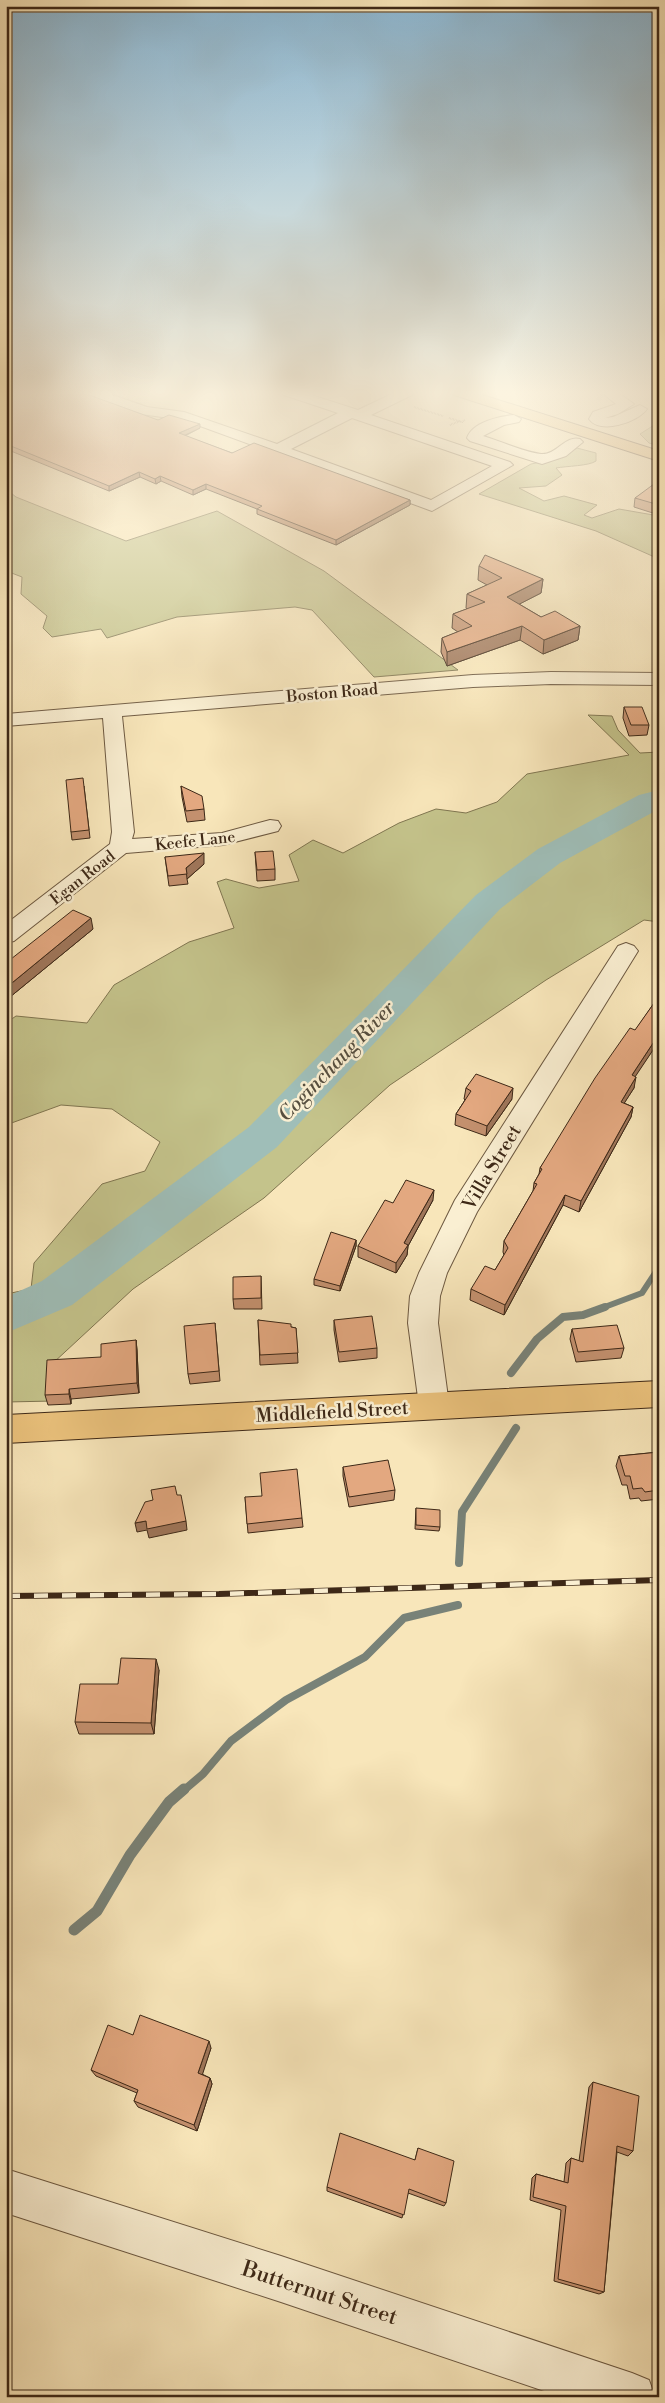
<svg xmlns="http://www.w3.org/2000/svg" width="665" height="2403" font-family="'Libre Bodoni',serif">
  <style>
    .green { fill: #c4c38b; stroke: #807651 }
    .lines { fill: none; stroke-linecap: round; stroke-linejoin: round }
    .stream-far2 { stroke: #788278; stroke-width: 6 }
    .stream-far1 { stroke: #788278; stroke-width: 8 }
    .stream { stroke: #788278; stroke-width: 11 }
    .river { fill: #9fbeb8; fill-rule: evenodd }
    .minor-tunnel { stroke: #d3c099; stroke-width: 16; stroke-dasharray: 16 8; stroke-linecap: butt }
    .minor-casing { stroke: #6c5840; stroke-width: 2 }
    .major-casing { stroke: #3d2817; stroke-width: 2 }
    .highway-casing { stroke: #3d2817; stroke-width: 2 }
    .path { stroke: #3d2817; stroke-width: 2; stroke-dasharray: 0.5 1; stroke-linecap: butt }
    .minor { fill: #faefd2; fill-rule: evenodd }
    .major { fill: #ecc37d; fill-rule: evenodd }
    .highway { fill: #ecc37d; fill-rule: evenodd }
    .rail-casing { stroke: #3d2817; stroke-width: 6 }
    .rail { stroke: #faefd2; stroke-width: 4.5; stroke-dasharray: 14; stroke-linecap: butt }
    .wall { fill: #c3906e; stroke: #3d2817 }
    .shaded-wall { fill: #9f765a; stroke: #3d2817 }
    .building { fill: #e3a880; stroke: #3d2817 }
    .labels { text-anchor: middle; stroke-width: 5; stroke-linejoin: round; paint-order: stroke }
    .far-street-label { font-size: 16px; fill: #3d2817; stroke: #faefd2 }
    .street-label { font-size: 19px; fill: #3d2817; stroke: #faefd2 }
    .water-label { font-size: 20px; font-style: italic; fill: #564e3f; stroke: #faefd2 }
    .near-street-label { font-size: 22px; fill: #3d2817; stroke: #faefd2 }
  </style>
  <rect width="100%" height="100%" fill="#f8e6ba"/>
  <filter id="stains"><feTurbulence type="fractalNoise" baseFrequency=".004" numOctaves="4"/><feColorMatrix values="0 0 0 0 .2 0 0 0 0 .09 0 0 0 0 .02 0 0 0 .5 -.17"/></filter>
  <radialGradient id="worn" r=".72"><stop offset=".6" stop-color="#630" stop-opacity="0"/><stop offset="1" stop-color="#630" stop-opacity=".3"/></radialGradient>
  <g class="green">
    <path d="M659,422V430L653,434L659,436V446L649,443L640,434Z"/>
    <path d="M577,448L596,453V461C589,466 567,466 556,468L562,475L546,486L519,488L544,501L564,496L597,505L584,515L592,518L619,509L659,516V559L596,531L479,494L531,464L558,459Z"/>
    <path d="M6,489L16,497L126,541L217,511L324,571L458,670L374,677L312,610L295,607L177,617L107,638L101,629L52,637L43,628L47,616L21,594L22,577L9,572V558L6,556Z"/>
    <path d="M588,715L612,716L618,730L640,753L659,752V922L644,920L546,980L390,1085L264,1198L133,1289L52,1364L54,1401L6,1402V1294L31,1289L34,1263L102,1184L145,1171L160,1142L112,1109L61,1105L6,1125V1023L16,1016L87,1023L114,985L189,942L234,928L217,882L226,879L259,888L299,881L289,855L313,840L343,853L399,823L436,809L466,813L497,802L527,774L629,755Z"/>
  </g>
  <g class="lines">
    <path class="stream-far2" d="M602,1308L642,1293L659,1267"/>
    <g class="stream-far1">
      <path d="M511,1373L537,1339L563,1317L583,1315L605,1307"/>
      <path d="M459,1563L462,1512L516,1428"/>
      <path d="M183,1791L203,1774L231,1741L286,1700L365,1657L404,1618L458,1605"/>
    </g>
    <path class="stream" d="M74,1930L97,1911L130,1855L169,1802L184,1789"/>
    <path class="river" d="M659,790V809L560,863L500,909L277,1147L72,1305L6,1333V1297L42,1281L249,1127L476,895L538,849L639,795Z"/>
    <path class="minor-tunnel" d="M598,392L603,393"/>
    <g class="minor-casing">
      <g id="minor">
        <path d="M84,392H104L147,407L184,412L277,444L338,413L284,395L282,392H302L358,410L396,392H414L412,395L371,415L510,462L513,465L432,511L200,426L177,419L140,414L86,395ZM352,418L492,466L431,500L291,449Z"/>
        <path d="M601,392H617L634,404L618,414L605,418L613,417L640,405L647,409C638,422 600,435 589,419L593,412L616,404Z"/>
        <path d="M514,415L521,419L519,422L504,425L483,436C500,441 524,452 541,454C557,455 565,435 580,439L583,442L566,456L542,464L470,441L467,438C472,422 500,416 514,415Z"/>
        <path d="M551,672L659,673V685L551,684L473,687L122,716L134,832L132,839L222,833L270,820L278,821L281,826L278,831L223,845L126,853L14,941L6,943V924L110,844L112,832L103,718L6,726V714L473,675Z"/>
        <path d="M626,943L634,946L638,951L477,1212L447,1273L440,1296L438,1323L449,1405L445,1414L434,1418L423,1414L419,1405L408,1323L410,1296L419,1273L455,1200L618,946Z"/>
        <path d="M6,2169L281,2256L632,2373L649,2380L655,2397H562L281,2302L6,2213Z"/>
      </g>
    </g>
    <g class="major-casing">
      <path id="major" d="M659,1381V1407L6,1443V1415Z"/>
    </g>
    <g class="highway-casing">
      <path id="highway" d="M452,392H473L659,451V461L454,395Z"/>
    </g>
    <g class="path">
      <path d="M554,392L565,395"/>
      <path d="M528,395L534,392"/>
      <path d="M414,407L443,416"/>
      <path d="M449,418L462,422L465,420"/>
      <path d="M450,425L460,421"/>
    </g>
    <use href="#minor" class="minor"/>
    <use href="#major" class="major"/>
    <use href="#highway" class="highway"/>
    <g class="rail-casing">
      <path id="rail" d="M6,1596L219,1594L659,1580"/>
    </g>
    <use href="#rail" class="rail"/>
  </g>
  <g class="wall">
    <path d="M6,392L200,428L185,436L232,453L410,500V505L336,545L257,514V509L206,489L193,495L161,481L156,484L140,477L109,491L6,449Z"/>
    <path d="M659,486V515L634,507L635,498Z"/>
    <path d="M479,566L543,579L541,593L519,604L541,617L580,626L578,640L543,654L520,640L447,666L441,652L442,638L458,632L452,628L453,614L467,609L466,608L467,594L487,585L478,580Z"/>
    <path d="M624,707L649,725L647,735L629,736L623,718Z"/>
    <path d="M84,786L90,838L72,840L71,832Z"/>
    <path d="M181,786L204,809L205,820L187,822L182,797Z"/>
    <path d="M255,852L275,869V880L257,881Z"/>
    <path d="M165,857L204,864L187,879L188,884L169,886Z"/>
    <path d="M93,929L10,997L6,996V963Z"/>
    <path d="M659,996V1041L635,1076L634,1088L624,1103L633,1107L631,1117L579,1212L563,1205L504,1315L470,1300L471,1289L495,1270L504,1255L503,1252L504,1241L533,1191L534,1183L539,1174L540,1168Z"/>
    <path d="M466,1088L512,1099L486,1136L455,1125L456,1114L465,1100L464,1099Z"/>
    <path d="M433,1200L408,1246L407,1255L396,1273L358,1257V1246L393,1203Z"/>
    <path d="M356,1240V1246L340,1291L314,1285V1279Z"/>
    <path d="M261,1276L262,1309H234L233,1299Z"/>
    <path d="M258,1320L296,1328L298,1363L260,1365Z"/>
    <path d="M334,1320L377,1348V1358L339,1362L334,1330Z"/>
    <path d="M215,1323L220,1381L190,1384L188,1374Z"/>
    <path d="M572,1329L624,1348L621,1358L576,1362L570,1339Z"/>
    <path d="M136,1340L137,1350L139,1393L71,1399V1404L48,1405L45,1395L101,1357Z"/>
    <path d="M659,1452V1499L641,1501L639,1498L630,1499L627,1485H622L616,1466L619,1456Z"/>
    <path d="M343,1467L395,1490L394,1500L349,1507L343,1476Z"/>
    <path d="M245,1497L302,1518L303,1527L248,1533Z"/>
    <path d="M416,1508L440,1527L439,1531L415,1529Z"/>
    <path d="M159,1670L154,1734H79L75,1722L118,1684Z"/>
    <path d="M133,2035L211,2048L202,2074L210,2078L212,2084L197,2131L138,2107L134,2101L137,2093L96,2076L91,2070Z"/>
    <path d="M593,2082L633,2151L628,2156L617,2152L604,2292L599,2294L554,2281L561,2210L530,2200L532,2178L536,2174L564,2182L566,2163L571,2158L579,2161L589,2087Z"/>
    <path d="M418,2148L446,2203L444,2206L408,2193L402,2218L327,2191V2187L415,2160Z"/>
  </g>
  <g class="shaded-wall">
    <path d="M200,424V428L179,438V433Z"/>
    <path d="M139,472L140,477L109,491V486Z"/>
    <path d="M160,476L161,481L156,484L155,479Z"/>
    <path d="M206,484V489L193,495V490Z"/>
    <path d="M410,500V505L336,545V540Z"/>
    <path d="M543,579L541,593L506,611L507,597Z"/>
    <path d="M522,626L520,640L447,666V652Z"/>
    <path d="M580,626L578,640L543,654L544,640Z"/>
    <path d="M204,853V864L187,879L186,868Z"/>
    <path d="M91,918L93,929L10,997L7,987Z"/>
    <path d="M659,1034V1041L629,1086L632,1075Z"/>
    <path d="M636,1077L634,1088L618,1113L621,1102Z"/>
    <path d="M513,1088L512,1099L486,1136L487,1126Z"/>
    <path d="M633,1107L631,1117L579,1212L581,1201Z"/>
    <path d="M434,1190L433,1200L408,1246L407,1255L396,1273V1263L404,1243Z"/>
    <path d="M565,1195L563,1205L504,1315L505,1305Z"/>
    <path d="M356,1240V1246L340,1291V1286Z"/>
    <path d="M136,1340L137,1350L139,1393L137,1383Z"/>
    <path d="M69,1389L71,1399V1404L69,1394Z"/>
    <path d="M146,1521H186L187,1530L149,1538L147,1530L137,1532L135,1523Z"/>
    <path d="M156,1659L159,1670L154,1734L151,1723Z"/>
    <path d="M209,2041L211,2048L201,2079L198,2073Z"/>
    <path d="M210,2078L212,2084L197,2131L194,2125Z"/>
  </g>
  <g class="building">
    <path d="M6,392H68L75,394L81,392L158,420L169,415L200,424L179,433L232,453L254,443L410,500L336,540L257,509L262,506L206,484L193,490L160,476L155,479L139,472L109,486L6,444Z"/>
    <path d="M654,484L659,486V505L635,498Z"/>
    <path d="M485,555L543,579L507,597L541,617L555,611L580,626L544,640L522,626L447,652L442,638L472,626L453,614L485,602L467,594L502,578L479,566Z"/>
    <path d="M624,707H642L649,725H631Z"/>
    <path d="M83,778L89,830L71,832L66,780Z"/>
    <path d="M181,786L202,796L204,809L186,811Z"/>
    <path d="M273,851L275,869L257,870L255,852Z"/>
    <path d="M204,853L186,868L187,874L168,876L165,857Z"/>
    <path d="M73,910L91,918L7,987L6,986V963Z"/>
    <path d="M659,996V1034L632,1075L636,1077L621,1102L633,1107L581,1201L565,1195L505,1305L471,1289L485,1266L495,1270L508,1248L504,1241L537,1184L534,1183L542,1169L540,1168L595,1078L630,1028L635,1030Z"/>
    <path d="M476,1074L513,1088L487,1126L456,1114L471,1091L466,1088Z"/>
    <path d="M406,1180L434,1190L404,1243L408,1245L396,1263L358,1246L385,1200L393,1203Z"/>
    <path d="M331,1232L356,1240L340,1286L314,1279Z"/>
    <path d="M261,1276V1298L233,1299V1277Z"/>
    <path d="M372,1316L377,1348L339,1352L334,1320Z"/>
    <path d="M258,1320L291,1324V1327L296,1328L298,1353L260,1355Z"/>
    <path d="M215,1323L219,1371L188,1374L184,1326Z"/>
    <path d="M617,1325L624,1348L578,1352L572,1329Z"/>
    <path d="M136,1340L137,1383L69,1389V1394L45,1395L47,1360L101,1357V1344Z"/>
    <path d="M659,1452V1490L645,1492L642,1488L633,1489L630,1476H625L619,1456Z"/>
    <path d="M388,1460L395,1490L349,1497L343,1467Z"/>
    <path d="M297,1469L302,1518L247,1524L245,1497L262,1496L260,1473Z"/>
    <path d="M175,1486L177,1495H181L186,1521L147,1529L146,1521L135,1523L145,1502L153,1500L151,1490Z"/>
    <path d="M416,1508L440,1510V1527L416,1525Z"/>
    <path d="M121,1658L156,1659L151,1723L75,1722L80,1684H118Z"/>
    <path d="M140,2015L209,2041L198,2073L210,2078L194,2125L134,2101L138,2090L91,2070L108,2025L133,2035Z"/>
    <path d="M593,2082L639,2096L633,2151L617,2146L604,2292L558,2279L566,2206L533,2197L536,2174L568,2183L571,2158L583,2162Z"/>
    <path d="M340,2133L415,2160L418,2148L454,2161L446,2203L409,2189L404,2215L327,2187Z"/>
  </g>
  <linearGradient id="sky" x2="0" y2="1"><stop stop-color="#8bb8d5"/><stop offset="0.54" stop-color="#fcf4e0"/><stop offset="1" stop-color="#fcf4e0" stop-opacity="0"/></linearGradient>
  <rect width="665" height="728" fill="url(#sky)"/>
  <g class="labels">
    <g class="far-street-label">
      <text transform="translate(332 692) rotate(-5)" y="6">Boston Road</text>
      <text transform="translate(195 840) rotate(-6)" y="6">Keefe Lane</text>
      <text transform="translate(82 877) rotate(-38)" y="6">Egan Road</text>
    </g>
    <g class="street-label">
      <text transform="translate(491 1167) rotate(-59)" y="7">Villa Street</text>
      <text transform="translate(332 1411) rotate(-3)" y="7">Middlefield Street</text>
    </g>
    <g class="water-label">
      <text transform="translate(336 1061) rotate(-46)" y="7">Coginchaug River</text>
    </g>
    <g class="near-street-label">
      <text transform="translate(320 2292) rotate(18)" y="8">Butternut Street</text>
    </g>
  </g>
  <rect width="665" height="2403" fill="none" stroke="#f8e6ba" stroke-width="25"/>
  <rect x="8" y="8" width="650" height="2388" fill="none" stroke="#3d2817" stroke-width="2.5"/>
  <rect x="12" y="12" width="640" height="2378" fill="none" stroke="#3d2817"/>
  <rect width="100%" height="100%" filter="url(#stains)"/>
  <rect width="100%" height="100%" fill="url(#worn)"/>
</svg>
